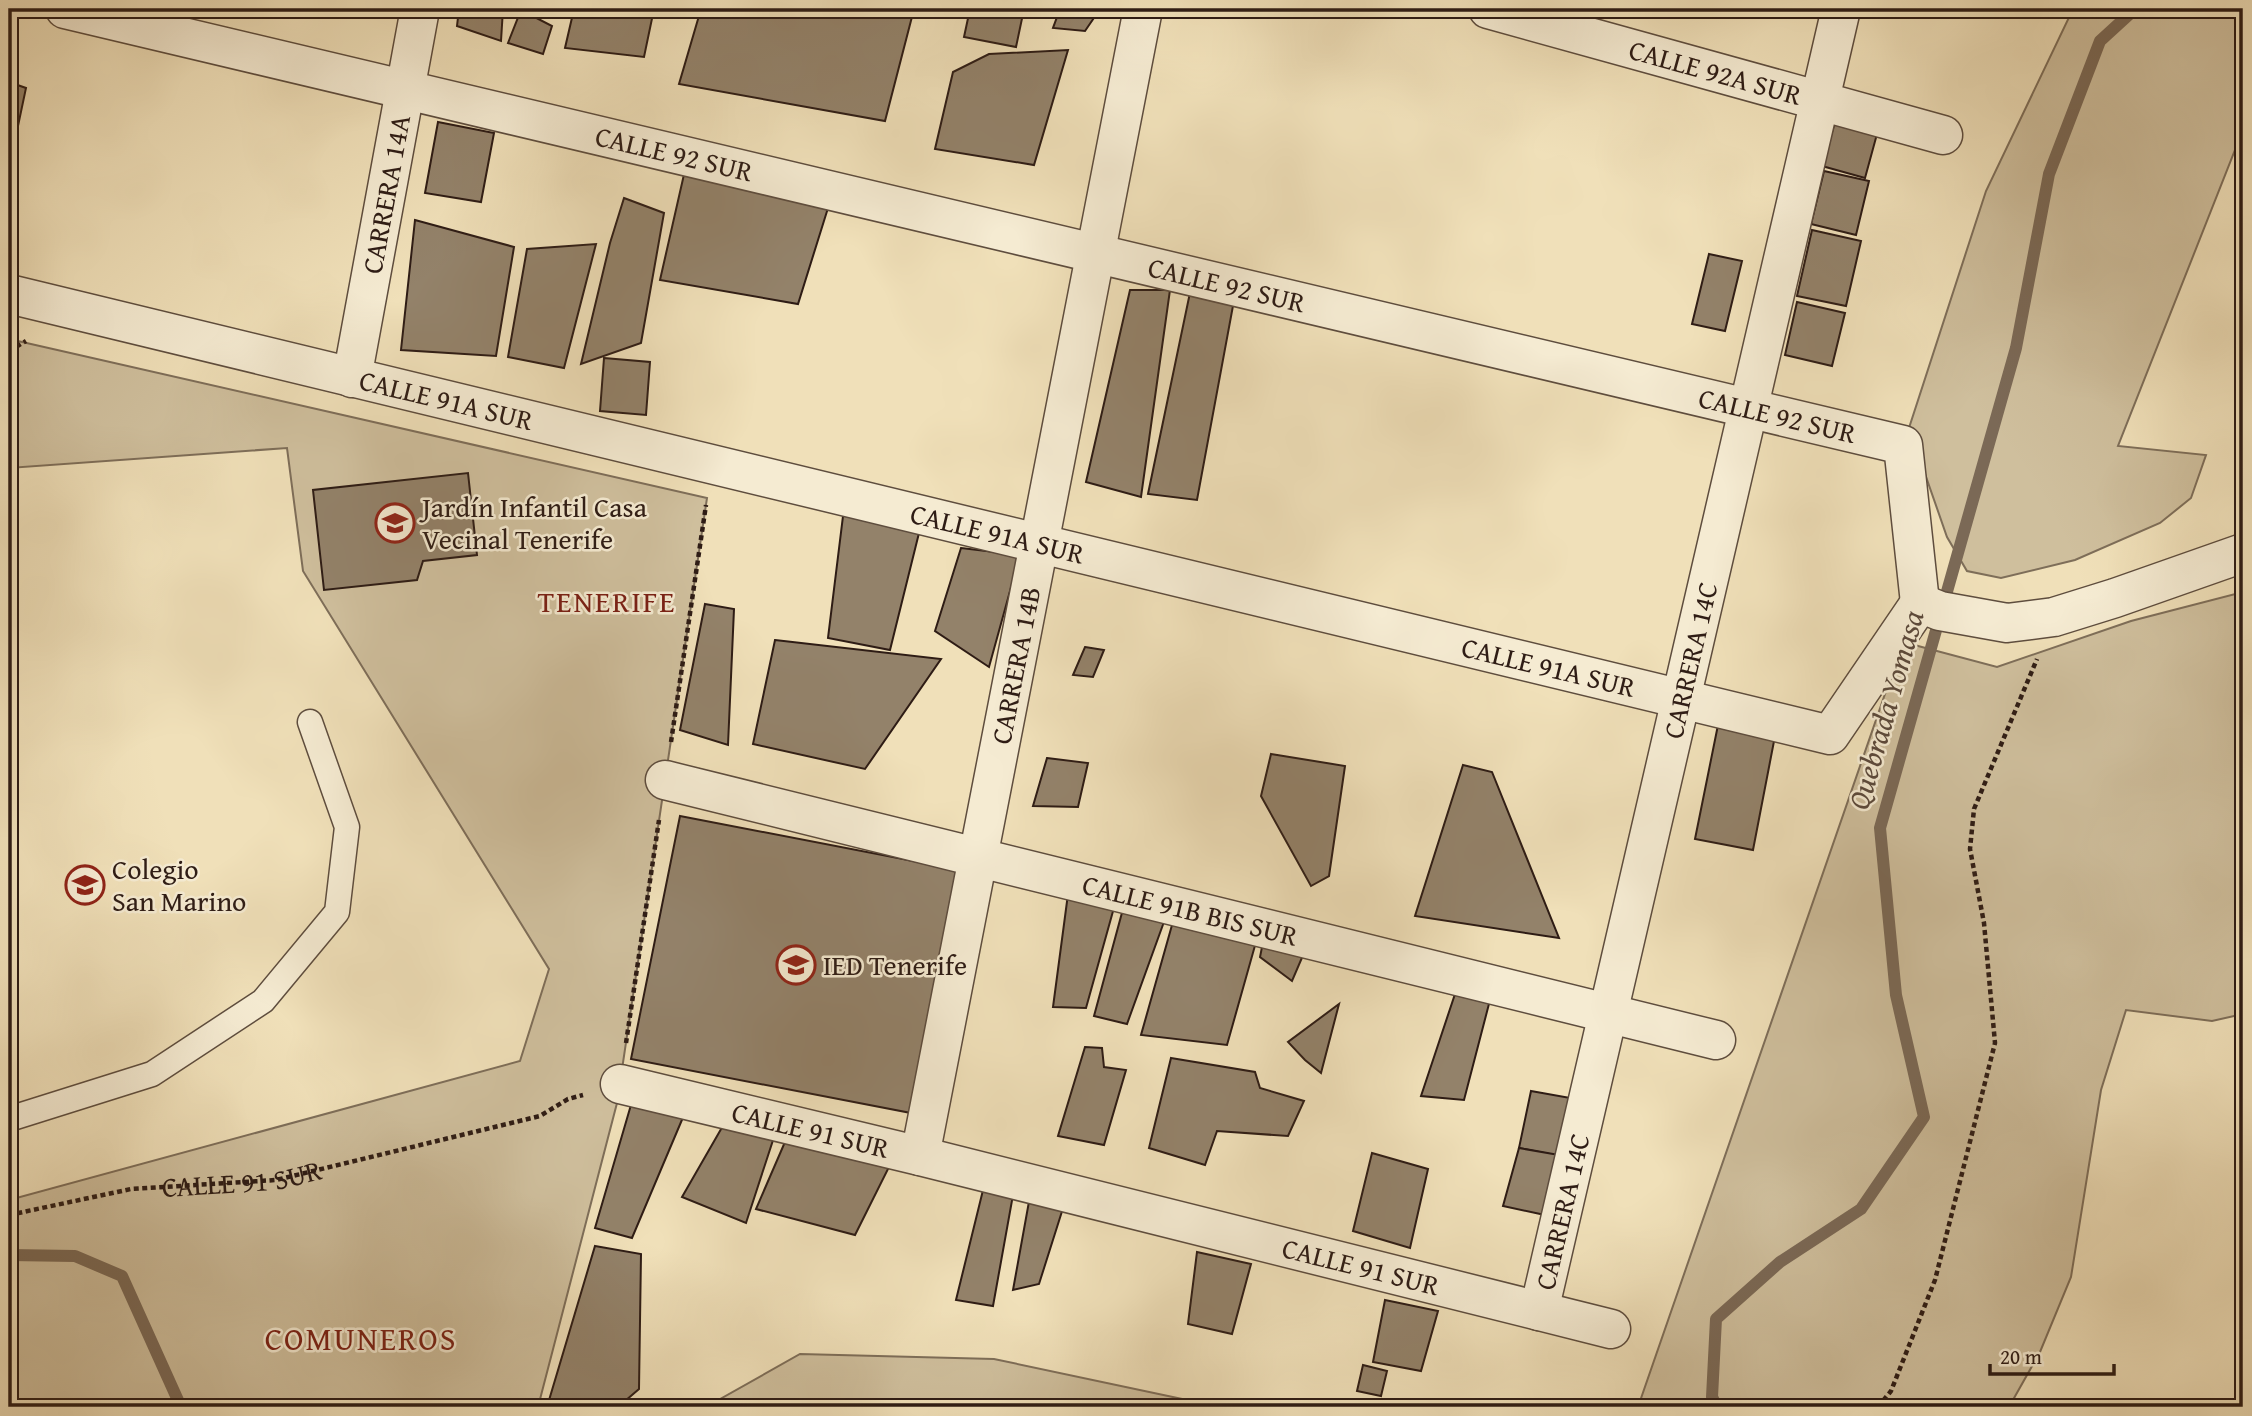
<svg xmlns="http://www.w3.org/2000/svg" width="2252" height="1416" font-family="'Gentium Book Plus',serif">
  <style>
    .green { fill: #cfbf9d; stroke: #7e6e59; stroke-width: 2 }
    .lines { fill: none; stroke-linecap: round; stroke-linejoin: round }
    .stream { stroke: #7b6956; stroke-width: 12 }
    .building { fill: #93826a; stroke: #2e1c15; stroke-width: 2 }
    .service-casing { stroke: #5e4d3e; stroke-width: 27 }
    .minor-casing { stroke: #5e4d3e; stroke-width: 41 }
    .path { stroke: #2e1c15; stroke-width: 4.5; stroke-dasharray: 5 3.5; stroke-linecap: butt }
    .service { stroke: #f5ebd2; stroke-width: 24 }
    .minor { stroke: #f5ebd2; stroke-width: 38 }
    .labels { text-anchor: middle; stroke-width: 5; stroke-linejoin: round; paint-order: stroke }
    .street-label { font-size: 28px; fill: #2e1c15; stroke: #f5ebd2 }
    .poi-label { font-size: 28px; fill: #2e1c15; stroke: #f5ebd2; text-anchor: start }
    .neighbourhood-label { font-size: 30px; letter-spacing: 2px; fill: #7a1f14; stroke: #f5ebd2 }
    .water-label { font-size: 30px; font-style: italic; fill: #5b493b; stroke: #f5ebd2 }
    .quarter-label { font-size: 32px; letter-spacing: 2px; fill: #7a1f14; stroke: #f5ebd2 }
  </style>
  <rect width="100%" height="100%" fill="#f0e0b9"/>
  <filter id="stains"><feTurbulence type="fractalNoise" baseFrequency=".00286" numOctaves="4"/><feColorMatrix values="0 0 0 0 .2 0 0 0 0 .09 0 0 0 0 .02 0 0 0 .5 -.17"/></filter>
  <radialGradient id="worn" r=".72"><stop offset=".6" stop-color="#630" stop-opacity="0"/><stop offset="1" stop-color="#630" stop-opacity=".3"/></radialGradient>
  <g class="green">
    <path d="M2073,9H2243V149L2235,150L2118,446L2206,455L2191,498L2160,523L2075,560L2001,578L1967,571L1947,537L1909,428L1986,191Z"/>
    <path d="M9,339L707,498L617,1103L538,1407H9V1200L520,1061L549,969L303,571L287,448L9,468Z"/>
    <path d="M2243,592V1014L2212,1021L2126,1010L2101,1090L2071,1277L2040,1352L2009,1407H1638L1903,642L1997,667L2131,621Z"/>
    <path d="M800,1354L994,1359L1220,1407H706Z"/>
  </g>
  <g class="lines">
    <g class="stream">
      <path d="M9,1255L75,1256L122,1276L181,1407"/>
      <path d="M1027,1407H1137"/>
      <path d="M1717,1407L1712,1397L1716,1319L1780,1262L1861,1209L1924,1117L1896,995L1880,828L2016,348L2049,174L2100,41L2135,9"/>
    </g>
  </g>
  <g class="building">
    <path d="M459,9H503L501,41L457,26Z"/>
    <path d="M574,9H654L644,57L565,48Z"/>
    <path d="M701,9H914L885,121L679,84Z"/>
    <path d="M970,9H1024L1016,47L964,37Z"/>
    <path d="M1060,9H1100L1085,31L1053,28Z"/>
    <path d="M521,10L552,26L543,54L508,43Z"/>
    <path d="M1068,50L1034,165L935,149L953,72L989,54Z"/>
    <path d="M9,82L26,88L18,126L9,123Z"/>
    <path d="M438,122L494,133L481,202L425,193Z"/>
    <path d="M1835,122L1877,134L1865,178L1822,166Z"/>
    <path d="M685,170L828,208L798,304L660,280Z"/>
    <path d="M1824,171L1869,181L1856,235L1811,224Z"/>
    <path d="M624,198L664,213L641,343L581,364L610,243Z"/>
    <path d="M415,220L514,247L496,356L401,350Z"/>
    <path d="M1812,230L1861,241L1846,306L1797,296Z"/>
    <path d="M596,244L564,368L508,357L527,249Z"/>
    <path d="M1709,254L1742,261L1725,331L1692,324Z"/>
    <path d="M1192,283L1235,295L1197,500L1148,494Z"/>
    <path d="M1130,290H1170L1141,497L1086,482Z"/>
    <path d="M1797,302L1845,313L1832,366L1785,355Z"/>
    <path d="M604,358L650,362L646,415L600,411Z"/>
    <path d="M468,473L477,555L423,561L417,580L324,590L313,490Z"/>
    <path d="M844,508L920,529L890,650L828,638Z"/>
    <path d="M961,548L1020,555L989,667L935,631Z"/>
    <path d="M705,604L734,609L728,745L680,730Z"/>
    <path d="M775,640L941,659L865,769L753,744Z"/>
    <path d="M1085,647L1104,650L1093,677L1073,675Z"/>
    <path d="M1718,725L1775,736L1753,850L1695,839Z"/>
    <path d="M1271,754L1345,766L1329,876L1311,886L1261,796Z"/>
    <path d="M1047,758L1088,763L1078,807L1033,806Z"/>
    <path d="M1463,765L1492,772L1559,938L1415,916Z"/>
    <path d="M680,816L960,870L911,1113L631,1059Z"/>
    <path d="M1068,894L1115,904L1086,1008L1053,1007Z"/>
    <path d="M1123,909L1165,919L1127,1024L1094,1016Z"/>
    <path d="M1174,918L1256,942L1227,1045L1141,1035Z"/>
    <path d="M1265,932L1307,946L1292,981L1260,957Z"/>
    <path d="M1457,988L1490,1000L1464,1100L1421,1096Z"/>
    <path d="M1339,1004L1321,1073L1305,1060L1288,1042Z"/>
    <path d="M1085,1047L1102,1048L1104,1067L1126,1070L1104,1145L1058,1136Z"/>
    <path d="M1171,1058L1255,1072L1260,1088L1304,1101L1288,1136L1217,1131L1205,1165L1149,1148Z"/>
    <path d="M1531,1091L1576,1099L1565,1157L1519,1148Z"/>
    <path d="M633,1098L684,1115L632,1238L595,1228Z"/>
    <path d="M728,1117L775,1134L746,1223L682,1197Z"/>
    <path d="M788,1135L891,1163L855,1235L756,1209Z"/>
    <path d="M1519,1148L1559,1155L1545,1215L1503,1206Z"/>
    <path d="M1372,1153L1428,1169L1410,1248L1353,1231Z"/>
    <path d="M984,1186L1013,1195L993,1306L956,1300Z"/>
    <path d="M1030,1196L1064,1205L1039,1284L1013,1290Z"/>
    <path d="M595,1246L641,1254L639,1389L618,1407H547Z"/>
    <path d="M1197,1252L1251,1264L1232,1334L1188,1324Z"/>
    <path d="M1385,1300L1438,1311L1421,1371L1373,1362Z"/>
    <path d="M1363,1365L1387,1371L1381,1396L1357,1391Z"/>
  </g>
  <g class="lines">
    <g class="service-casing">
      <path id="service" d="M9,1119L152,1074L263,1001L337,912L347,827L310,722"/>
    </g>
    <g class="minor-casing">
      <g id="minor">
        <path id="s2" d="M65,9L1903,445L1920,603"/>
        <path id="s3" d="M1488,9L1943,135"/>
        <path id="s4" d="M9,294L1830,735L1920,603"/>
        <path id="s5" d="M352,378L420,9"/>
        <path d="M1920,603L1940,611L2007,623L2054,617L2115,598L2243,553"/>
        <path id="s6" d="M665,780L1716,1040"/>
        <path id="s7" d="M620,1084L920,1156L1611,1329"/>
        <path id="s8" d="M920,1156L1143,9"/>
        <path id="s9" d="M1539,1311L1841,9"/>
      </g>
    </g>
    <g class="path">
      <path d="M9,351L26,341"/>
      <path d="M671,742L706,505"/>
      <path d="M626,1043L659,820"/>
      <path id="s1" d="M9,1215L131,1189L276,1180L540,1116L568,1099L583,1095"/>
      <path d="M1878,1407L1891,1391L1935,1280L1995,1043L1984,923L1970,849L1974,809L2037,659"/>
    </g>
    <use href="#service" class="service"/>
    <use href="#minor" class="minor"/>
  </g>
  <defs>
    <g id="school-ring" transform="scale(2.0125)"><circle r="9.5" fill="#f5ebd2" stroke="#8f2418" stroke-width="1.5"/><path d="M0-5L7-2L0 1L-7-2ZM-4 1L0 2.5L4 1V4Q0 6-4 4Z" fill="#8f2418"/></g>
  </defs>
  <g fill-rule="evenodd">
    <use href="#school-ring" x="395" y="523"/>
    <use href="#school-ring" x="85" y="885"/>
    <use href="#school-ring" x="796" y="965"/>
  </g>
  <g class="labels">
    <g class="street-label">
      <text dy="10" stroke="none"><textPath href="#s3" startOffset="236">CALLE 92A SUR</textPath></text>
      <text dy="10" stroke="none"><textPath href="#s2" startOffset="626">CALLE 92 SUR</textPath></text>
      <text dy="10" stroke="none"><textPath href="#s5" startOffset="187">CARRERA 14A</textPath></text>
      <text dy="10" stroke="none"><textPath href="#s2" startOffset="1194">CALLE 92 SUR</textPath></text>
      <text dy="10" stroke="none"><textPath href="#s4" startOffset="450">CALLE 91A SUR</textPath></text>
      <text dy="10" stroke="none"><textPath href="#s2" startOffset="1760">CALLE 92 SUR</textPath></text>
      <text dy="10" stroke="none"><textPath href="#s4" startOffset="1017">CALLE 91A SUR</textPath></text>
      <text dy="10" stroke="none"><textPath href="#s9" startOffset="668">CARRERA 14C</textPath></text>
      <text dy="10" stroke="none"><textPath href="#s8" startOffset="500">CARRERA 14B</textPath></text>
      <text dy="10" stroke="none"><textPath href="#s4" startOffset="1584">CALLE 91A SUR</textPath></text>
      <text dy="10" stroke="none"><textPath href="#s6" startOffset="541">CALLE 91B BIS SUR</textPath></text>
      <text dy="10" stroke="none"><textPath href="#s7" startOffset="196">CALLE 91 SUR</textPath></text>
      <text dy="10" stroke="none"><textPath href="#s1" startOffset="236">CALLE 91 SUR</textPath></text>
      <text dy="10" stroke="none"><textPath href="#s9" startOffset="102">CARRERA 14C</textPath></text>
      <text dy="10" stroke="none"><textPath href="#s7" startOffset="763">CALLE 91 SUR</textPath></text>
    </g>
    <g class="poi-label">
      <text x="422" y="517">Jardín Infantil Casa<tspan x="422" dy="32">Vecinal Tenerife</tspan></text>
      <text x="112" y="879">Colegio<tspan x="112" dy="32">San Marino</tspan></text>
      <text x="823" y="975">IED Tenerife</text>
    </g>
    <g class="neighbourhood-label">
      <text x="607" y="612">TENERIFE</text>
    </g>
    <g class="water-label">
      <text transform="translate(1886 710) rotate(-74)" y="10">Quebrada Yomasa</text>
    </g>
    <g class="quarter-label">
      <text x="361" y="1350">COMUNEROS</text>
    </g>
  </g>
  <rect width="2252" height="1416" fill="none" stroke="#f0e0b9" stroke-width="35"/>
  <rect x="10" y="10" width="2231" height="1395" fill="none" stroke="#2e1c15" stroke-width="3.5"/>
  <rect x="18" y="18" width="2217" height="1381" fill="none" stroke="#2e1c15" stroke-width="2"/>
  <path d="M1990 1364v10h124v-10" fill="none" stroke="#2e1c15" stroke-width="3.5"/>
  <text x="2000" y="1364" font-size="21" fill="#2e1c15" stroke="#f5ebd2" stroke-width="5" paint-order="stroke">20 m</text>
  <rect width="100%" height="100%" filter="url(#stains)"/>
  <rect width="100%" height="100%" fill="url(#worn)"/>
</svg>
